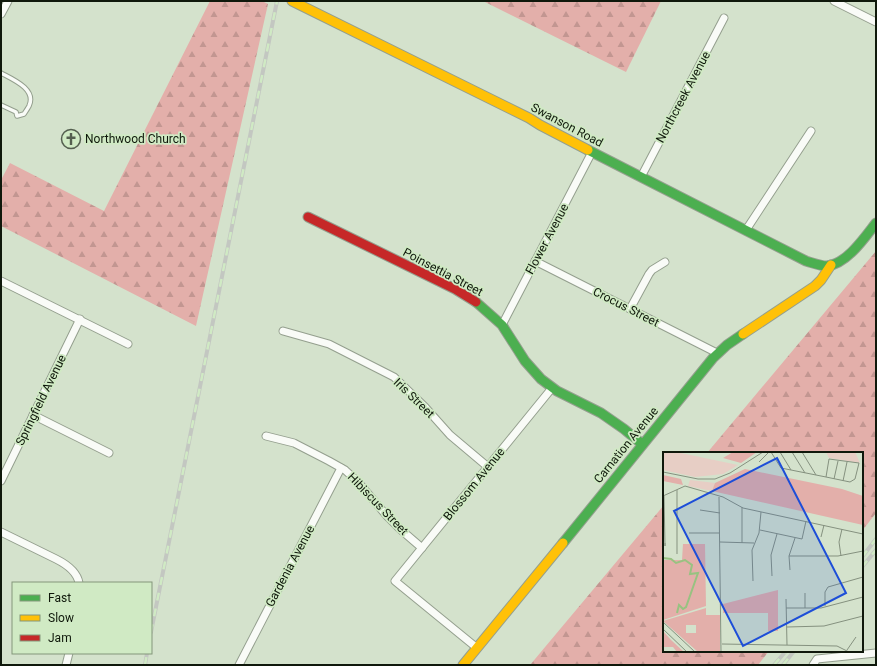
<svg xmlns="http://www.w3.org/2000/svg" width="877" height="666" font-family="Roboto,sans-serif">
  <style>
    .forest { fill: url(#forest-firs) }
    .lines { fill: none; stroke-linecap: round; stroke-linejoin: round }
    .lane-casing { stroke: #949f8e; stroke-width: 5.5 }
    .street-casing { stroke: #949f8e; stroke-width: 9 }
    .fast-casing { stroke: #949f8e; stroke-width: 11 }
    .slow-casing { stroke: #949f8e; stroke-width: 11 }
    .jam-casing { stroke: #949f8e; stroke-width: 11 }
    .lane { stroke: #f9fbf7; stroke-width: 3.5 }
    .street { stroke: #f9fbf7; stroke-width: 7 }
    .fast { stroke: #4caf50; stroke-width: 9 }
    .slow { stroke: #ffc107; stroke-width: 9 }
    .jam { stroke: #c62828; stroke-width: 9 }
    .rail-casing { stroke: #c3c7c1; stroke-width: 4 }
    .rail { stroke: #d0eac4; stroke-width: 2.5; stroke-dasharray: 8; stroke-linecap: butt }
    .labels { text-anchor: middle; stroke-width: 3.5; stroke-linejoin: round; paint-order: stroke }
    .street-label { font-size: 12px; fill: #0f180b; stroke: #d0eac4 }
    .poi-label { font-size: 12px; fill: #0f180b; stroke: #d0eac4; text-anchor: start }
    .inset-river { fill: none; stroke: #98c281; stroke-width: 2 }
    .inset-road { fill: none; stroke: #85917f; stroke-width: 1 }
    .view { fill: #1d4ed8; fill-opacity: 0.15; stroke: #1d4ed8; stroke-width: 2 }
    .inset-edge { fill: none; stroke: #0f180b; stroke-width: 2 }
  </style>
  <defs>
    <pattern id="forest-firs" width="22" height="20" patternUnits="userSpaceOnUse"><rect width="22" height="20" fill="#e3afaa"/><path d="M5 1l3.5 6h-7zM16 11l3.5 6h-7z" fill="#c29691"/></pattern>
  </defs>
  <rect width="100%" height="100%" fill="#d4e2cc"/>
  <g class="forest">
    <path d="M210,1H262L268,4L196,326L1,226V180L10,163L104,211Z"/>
    <path d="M483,1H661L626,72Z"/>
    <path d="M876,251V513L862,531V453H707Z"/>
    <path d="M664,505V651H769L758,665H530Z"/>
  </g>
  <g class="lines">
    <g class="lane-casing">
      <path id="lane" d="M1,73C12,79 37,89 29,106C28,108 26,111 24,114L17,116L16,112L1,105"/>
    </g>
    <g class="street-casing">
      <g id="street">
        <path d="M834,1L876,22"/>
        <path d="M1,14L8,1"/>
        <path d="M641,177L724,18"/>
        <path d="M746,230L811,131"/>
        <path d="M535,261L717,353"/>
        <path d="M1,281L128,344"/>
        <path d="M630,309L649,274L652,270L665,262"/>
        <path d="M502,325L592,152"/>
        <path d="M283,331L329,344L394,377L425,407L450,435L488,467"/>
        <path d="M33,415L109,453"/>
        <path d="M266,436L294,443L329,461L345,470L358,482L387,516L400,529L422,548"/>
        <path d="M1,481L80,319"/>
        <path d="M1,532L56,559C66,564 77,571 79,583"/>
        <path d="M477,648L395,581L552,388"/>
        <path d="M66,665L69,653"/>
        <path d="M239,665L341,468"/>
        <path d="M813,665L817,659L876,653"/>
      </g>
    </g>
    <g class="fast-casing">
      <g id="fast">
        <path d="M588,150L806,261C813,263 820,266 827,266C847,264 865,237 876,223"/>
        <path d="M476,302L502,325L525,361L541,379L557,391L601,413L624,429L642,444"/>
        <path d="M563,543L713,358L727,345L743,334"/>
      </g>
    </g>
    <g class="slow-casing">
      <g id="slow">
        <path d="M292,1L529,118L540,125L588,150"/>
        <path d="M743,334L815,286L821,280L831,265"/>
        <path d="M463,665L563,543"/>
      </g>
    </g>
    <g class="jam-casing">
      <path id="jam" d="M308,217L455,289L476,302"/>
    </g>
    <use href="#lane" class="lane"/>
    <use href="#street" class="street"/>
    <use href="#fast" class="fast"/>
    <use href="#slow" class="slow"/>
    <use href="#jam" class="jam"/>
    <g class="rail-casing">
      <g id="rail">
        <path d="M862,557L876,539"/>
        <path d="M862,567L876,550"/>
        <path d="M151,632L277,1"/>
        <path d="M145,665L147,653"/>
        <path d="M774,665L786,651"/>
        <path d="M783,665L794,651"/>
      </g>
    </g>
    <use href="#rail" class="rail"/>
  </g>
  <defs>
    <g id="church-ring" transform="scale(1)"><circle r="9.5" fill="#d0eac4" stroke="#545f4f" stroke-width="1.5"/><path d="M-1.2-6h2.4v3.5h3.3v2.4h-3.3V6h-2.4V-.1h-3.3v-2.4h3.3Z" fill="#545f4f"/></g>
  </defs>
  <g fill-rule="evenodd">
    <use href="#church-ring" x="71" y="139"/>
  </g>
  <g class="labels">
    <g class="street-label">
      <text transform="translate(683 97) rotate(-62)" y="4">Northcreek Avenue</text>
      <text transform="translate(567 125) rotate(28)" y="4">Swanson Road</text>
      <text transform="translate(547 239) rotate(-62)" y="4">Flower Avenue</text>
      <text transform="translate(443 272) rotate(28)" y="4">Poinsettia Street</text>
      <text transform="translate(626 307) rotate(27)" y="4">Crocus Street</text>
      <text transform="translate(414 398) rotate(44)" y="4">Iris Street</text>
      <text transform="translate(41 400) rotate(-64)" y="4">Springfield Avenue</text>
      <text transform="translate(626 445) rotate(-51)" y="4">Carnation Avenue</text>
      <text transform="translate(474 484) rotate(-51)" y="4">Blossom Avenue</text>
      <text transform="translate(378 504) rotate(46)" y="4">Hibiscus Street</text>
      <text transform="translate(290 566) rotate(-62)" y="4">Gardenia Avenue</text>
    </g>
    <g class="poi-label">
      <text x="85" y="143">Northwood Church</text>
    </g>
  </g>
  <g transform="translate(663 452)">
    <rect width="200" height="200" fill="#d4e2cc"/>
    <path d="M0,0H13L75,13L60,22L32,25L0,18ZM163,0H192L197,11L166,6ZM27,28L52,31L49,39L25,34Z" fill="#e7cec5"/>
    <path d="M70,0H94L78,11L60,6ZM82,17L179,37L200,44V73L49,39L52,31ZM0,23L18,27L20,33L0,29ZM20,92H42L43,154L0,168V108H19ZM115,138V179H105V161H60V152ZM43,156V163H57V200H35L0,169ZM23,173H33V181H23ZM0,179L8,188L21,200H14L10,195H0Z" fill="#e3afaa" fill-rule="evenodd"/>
    <path class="inset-river" d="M0,106L8,107L13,111L22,108L29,113L27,122L35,121L23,155L20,157L16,153L14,161"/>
    <path class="inset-road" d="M108,0L118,16L153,23M117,0L128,18M129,0L142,21M139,0L153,23L163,25M166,7L196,11L192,27L187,30L163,25ZM96,10L106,0M0,20L35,27H52L67,21L100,0M171,27L175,9M180,29L184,10M22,34L60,45L80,56L200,82M0,44L22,34M1,44L2,94V91M56,45L58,200M79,55V91M37,58L57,61M97,78L139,87L143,69M26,81H57M158,85L161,73M57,90L91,91M14,102V38M126,104H175L200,99M178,104L176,90L179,77M127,118L126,104L132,86M109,124L108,103L114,82M90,129L89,98L96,81L98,60M142,141V156M123,147L124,193M162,154V140L165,135L200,125M123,156H158L200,145M0,170L32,200M124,175L161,174L200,164M0,177L24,200M59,192L174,194L186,200M184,198L193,185"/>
    <path class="view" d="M114,6L183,141L80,194L11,59Z"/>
    <rect width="200" height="200" class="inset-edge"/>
  </g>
  <rect width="877" height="666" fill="none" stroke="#0f180b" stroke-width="4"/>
  <rect x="12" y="582" width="140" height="72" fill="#d0eac4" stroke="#83967a"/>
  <rect x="20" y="595" width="20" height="6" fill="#4caf50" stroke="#83967a"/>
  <text x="48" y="602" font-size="12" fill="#0f180b">Fast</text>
  <rect x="20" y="615" width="20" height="6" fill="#ffc107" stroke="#83967a"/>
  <text x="48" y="622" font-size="12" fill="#0f180b">Slow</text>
  <rect x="20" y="635" width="20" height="6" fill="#c62828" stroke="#83967a"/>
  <text x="48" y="642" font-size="12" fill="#0f180b">Jam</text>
</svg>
